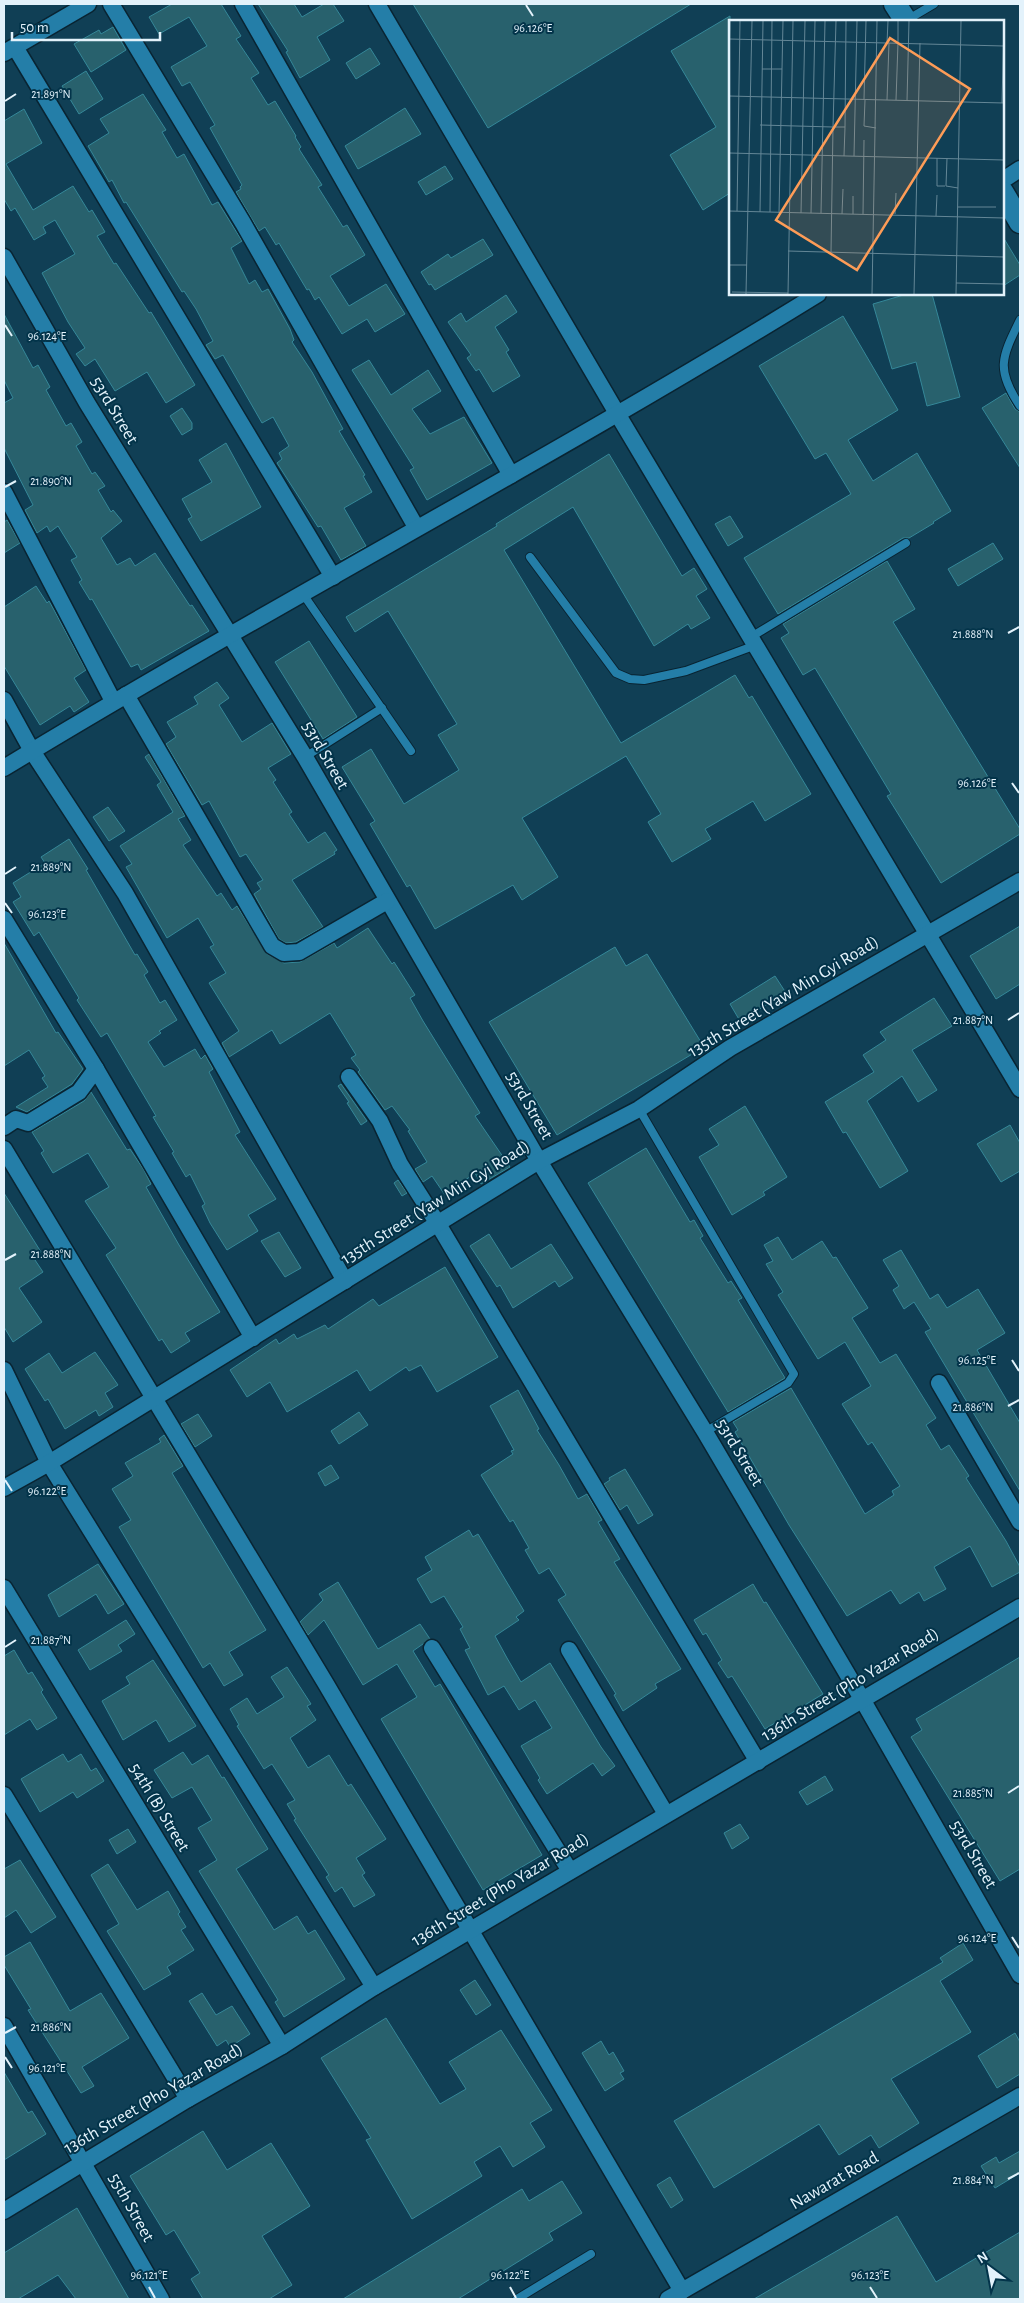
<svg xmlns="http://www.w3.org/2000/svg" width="1024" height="2303" font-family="'Alegreya Sans',sans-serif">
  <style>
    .building { fill: #28616d; stroke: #358899 }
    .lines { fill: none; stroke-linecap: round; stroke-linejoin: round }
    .lane-casing { stroke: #092432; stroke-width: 10 }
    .street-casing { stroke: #092432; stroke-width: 19 }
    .secondary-casing { stroke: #092432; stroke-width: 25 }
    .lane { stroke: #247ea8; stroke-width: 8 }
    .street { stroke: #247ea8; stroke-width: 16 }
    .secondary { stroke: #247ea8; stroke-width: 22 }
    .ticks { fill: none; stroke: #e3f2fb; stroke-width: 2 }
    .labels { text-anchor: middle; stroke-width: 4; stroke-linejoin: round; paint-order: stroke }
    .street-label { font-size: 18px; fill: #e3f2fb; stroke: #03344a }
    .inset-road { fill: none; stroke: #648797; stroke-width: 1 }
    .view { fill: #fe9c57; fill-opacity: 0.15; stroke: #fe9c57; stroke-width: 2.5 }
    .inset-edge { fill: none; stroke: #e3f2fb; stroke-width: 2.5 }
    .ticks-label { font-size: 12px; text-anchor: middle; fill: #e3f2fb; stroke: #03344a; stroke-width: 4; stroke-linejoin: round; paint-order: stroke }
  </style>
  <rect width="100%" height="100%" fill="#103f55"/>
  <g class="building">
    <path d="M172,4H221L241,36L236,39L259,73L251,78L268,105L275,101L296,136L295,137L301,147L299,149L322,185L318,187L343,227L347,225L365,255L330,276L349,306L386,284L405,314L375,332L367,319L342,334L319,297L315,300L309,289L307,290L279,243L276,245L265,227L259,231L236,192L241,189L240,187L242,185L210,128L215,125L190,82L182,86L171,67L207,46L189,17L159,34L149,17Z"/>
    <path d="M258,4H294L302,17L324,4H333L344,21L317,37L330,60L300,78L286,52L288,51Z"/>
    <path d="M413,4H691L488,128Z"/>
    <path d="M730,16V193L703,210L670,155L716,127L671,51Z"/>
    <path d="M113,27L126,50L91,72L74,44L99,30L101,34Z"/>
    <path d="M370,48L380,64L356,79L346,63Z"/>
    <path d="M86,71L103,99L79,114L62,86Z"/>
    <path d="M143,94L166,130L162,132L177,158L184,154L212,205L218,202L242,241L231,248L249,284L255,280L262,292L268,289L290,329L294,340L292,342L312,372L343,429L339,431L365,475L363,476L372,492L344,508L366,546L341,560L321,526L318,527L277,463L282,459L279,453L289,446L273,417L262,423L223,355L215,359L206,345L213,341L196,309L184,291L182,292L126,202L124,203L112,180L109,182L88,146L109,133L100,119Z"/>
    <path d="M405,108L421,134L358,169L345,146Z"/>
    <path d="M24,109L42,143L6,164L33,210L73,186L89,212L92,210L105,232L97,236L114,264L116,263L149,313L151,312L195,385L166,403L147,372L115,391L95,359L85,366L76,354L85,348L68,322L42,273L75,254L55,220L43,227L46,233L34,240L15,208L11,211L4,199V121Z"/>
    <path d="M445,166L453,179L426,195L418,182Z"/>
    <path d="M1003,237L1020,265V275L1003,286Z"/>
    <path d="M483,239L493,255L435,290L431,284L429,285L421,272L448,254L451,258Z"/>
    <path d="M907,294H932L960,397L927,406L916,362L892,369L873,304Z"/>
    <path d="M506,295L517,312L495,327L509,350L506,352L520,376L493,392L479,369L476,371L467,358L471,355L448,322L461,313L466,322Z"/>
    <path d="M4,314L33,368L38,365L50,387L46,390L66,426L71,423L82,442L76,446L92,474L95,472L105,486L98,490L111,512L113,510L122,521L101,538L117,565L130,558L135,566L155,553L190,606L192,605L209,631L141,670L138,664L131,667L92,599L90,600L79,582L82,580L71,560L77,557L58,526L50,532L47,526L37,533L25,510L33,505L4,448V403L13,398L4,380Z"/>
    <path d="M843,316L898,410L848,440L873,481L917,453L951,511L933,522L934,523L909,538H903L778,614L744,558L851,494L826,453L815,459L759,366Z"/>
    <path d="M369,360L391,395L428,370L441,391L412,409L430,434L464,417L492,463L427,500L410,470L414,468L352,370Z"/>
    <path d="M1006,393L1015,409L1020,412V468L982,408Z"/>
    <path d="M182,408L192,423V429L182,435L170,416Z"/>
    <path d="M226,443L261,507L201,541L188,519L192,517L182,499L212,482L199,460Z"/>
    <path d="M609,454L682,576L694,568L707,589L696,596L710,618L691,629L688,624L654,646L573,507L504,550L621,743L735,675L749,698L752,696L811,794L765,821L753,801L705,829L711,839L672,862L648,822L661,814L626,756L522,818L558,877L522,900L513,885L435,929L410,885L407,887L370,824L375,821L342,767L371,749L404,804L459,770L438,735L457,724L388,611L355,632L346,617L497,526L496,524Z"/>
    <path d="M730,516L743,537L728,546L715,524Z"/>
    <path d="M7,520L20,543L4,553V522Z"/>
    <path d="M993,543L1003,559L958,586L948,569Z"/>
    <path d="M887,561L915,609L893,622L1020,829V834L941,883L887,796L891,794L815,668L803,675L781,638L789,633L783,624Z"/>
    <path d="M36,586L47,603L49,601L54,610L86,670L74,678L89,702L74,712L70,706L40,725L4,666V607Z"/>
    <path d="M309,641L357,717L323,739L275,662Z"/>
    <path d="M217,682L229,698L219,705L242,742L272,723L291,754L268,768L276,780L273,782L292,812L289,814L308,843L325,832L337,850L334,852L335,854L292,880L323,927L296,942L286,943L279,939L254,894L261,889L257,883L263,880L246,854L240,857L209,801L202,805L166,744L176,737L167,722L198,704L194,697Z"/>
    <path d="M149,754L185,816L178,819L191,840L183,845L217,896L221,893L232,910L237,906L267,954L284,963L300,962L334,943L337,948L368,928L392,964L394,962L415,995L410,998L423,1021L480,1113L475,1116L510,1167L481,1184L475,1173L445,1195L432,1176L423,1182L415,1169L427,1162L408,1131L410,1130L392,1106L385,1110L358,1072L360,1070L351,1058L356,1055L330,1013L280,1044L272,1030L229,1057L222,1043L239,1031L209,983L226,973L210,947L214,945L198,918L167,938L126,867L132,864L120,846L173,812L157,785L161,782L145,757Z"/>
    <path d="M108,807L125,831L109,841L93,817Z"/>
    <path d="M69,839L88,869L86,870L135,955L137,954L148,972L144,975L160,1003L165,1000L177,1020L159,1031L161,1033L148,1042L164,1067L195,1049L201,1059L205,1055L213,1069L209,1072L240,1132L235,1135L276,1199L248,1215L258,1231L227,1250L210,1223L202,1206L205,1204L190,1174L186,1177L172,1153L174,1152L153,1117L156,1116L107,1033L101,1037L77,1000L79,998L39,932L34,936L13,902L21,897L13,883L45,863L41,857Z"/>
    <path d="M1020,926V984L996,999L970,956Z"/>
    <path d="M4,943L56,1033L58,1032L83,1069L72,1084L27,1112L16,1107L48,1087L42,1078L45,1076L29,1050L4,1066Z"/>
    <path d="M615,947L626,966L647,954L704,1047L557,1135L489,1022Z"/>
    <path d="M775,976L786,993L740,1021L730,1004Z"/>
    <path d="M934,998L952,1026L912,1050L937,1090L918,1102L902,1076L867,1101L908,1171L880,1188L846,1132L843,1133L825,1102L874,1072L863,1055L886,1040L880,1032Z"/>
    <path d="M341,1084L367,1121L361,1125L347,1103L349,1102L338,1086Z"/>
    <path d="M91,1092L127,1150L130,1149L144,1170L151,1184L146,1187L179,1245L220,1312L185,1333L190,1341L171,1353L162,1339L159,1341L106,1255L116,1248L85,1201L109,1187L88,1153L53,1173L41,1153L44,1151L32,1132L84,1101Z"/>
    <path d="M745,1106L787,1177L763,1192L765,1195L732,1215L699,1157L719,1145L709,1129Z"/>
    <path d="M1010,1125L1020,1143V1171L1001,1182L977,1144Z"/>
    <path d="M646,1148L690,1222L694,1220L703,1236L700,1238L728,1283L731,1281L742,1298L738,1300L785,1378L728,1412L588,1183Z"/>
    <path d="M398,1180L407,1193L402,1196L394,1183Z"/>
    <path d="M4,1193L41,1252L33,1257L43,1272L19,1288L42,1322L13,1342L4,1327Z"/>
    <path d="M279,1232L301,1268L285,1277L261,1241Z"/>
    <path d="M489,1234L511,1269L551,1244L573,1278L559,1287L555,1281L513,1308L500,1285L497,1287L470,1246Z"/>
    <path d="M778,1237L792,1260L822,1241L833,1258L836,1257L868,1308L852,1318L880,1363L896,1354L936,1418L926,1425L941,1450L949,1445L969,1476L966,1478L1006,1541L1020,1567V1572L992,1587L970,1546L934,1567L946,1589L924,1601L919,1592L900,1604L891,1590L847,1616L789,1525L735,1432L738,1430L733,1422L791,1388L865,1514L894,1495L892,1491L900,1486L872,1442L868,1445L842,1404L871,1386L845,1342L818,1359L778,1295L783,1292L766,1264L773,1261L764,1245Z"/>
    <path d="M901,1250L930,1299L938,1294L947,1308L978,1289L1005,1333L977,1350L1020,1423V1491L925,1332L931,1329L914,1302L904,1309L893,1290L899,1286L883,1260Z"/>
    <path d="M445,1267L498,1357L437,1392L421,1365L409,1371L406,1367L370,1391L357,1370L287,1412L270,1382L247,1397L230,1370L276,1339L279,1344L294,1334L297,1339L325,1325L328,1329L373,1299L379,1306Z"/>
    <path d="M95,1352L118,1385L105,1393L113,1407L99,1416L96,1410L65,1429L48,1399L45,1401L25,1369L49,1353L62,1373Z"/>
    <path d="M518,1390L539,1429L537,1430L559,1465L578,1499L587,1494L602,1520L598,1522L620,1559L614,1562L681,1669L655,1684L657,1688L623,1711L614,1695L616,1694L558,1600L566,1595L549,1568L539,1574L525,1550L529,1548L513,1520L510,1522L503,1511L481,1475L513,1454L511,1451L514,1450L490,1406Z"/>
    <path d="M359,1412L368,1425L339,1444L331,1431Z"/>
    <path d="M198,1414L212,1436L195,1447L181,1424Z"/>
    <path d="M164,1435L183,1466L172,1473L266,1630L229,1652L243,1675L224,1686L210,1663L203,1668L119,1527L131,1520L112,1489L133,1476L125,1463L161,1442L159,1439Z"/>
    <path d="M331,1465L339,1478L325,1486L318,1473Z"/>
    <path d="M625,1469L653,1515L638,1524L627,1505L620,1510L604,1484L610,1480L609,1478Z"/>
    <path d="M469,1530L473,1537L478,1534L524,1611L516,1617L519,1620L495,1636L507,1658L521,1682L550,1663L601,1747L615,1766L602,1776L593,1763L547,1794L538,1780L540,1778L521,1746L552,1728L535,1700L519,1710L504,1686L488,1695L465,1650L470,1648L460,1629L463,1627L444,1596L431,1603L417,1579L432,1570L425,1557Z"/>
    <path d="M98,1564L124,1604L108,1614L96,1594L59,1617L48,1595Z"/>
    <path d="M338,1582L378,1649L420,1624L430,1639L413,1651L435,1687L440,1684L542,1855L483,1890L381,1719L417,1697L397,1664L363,1685L324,1620L308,1635L300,1622L323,1600L319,1594Z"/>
    <path d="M753,1584L764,1603L766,1602L823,1694L765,1729L732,1676L728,1678L718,1663L722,1660L706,1633L703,1635L694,1620Z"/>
    <path d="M126,1620L135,1634L118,1645L122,1651L90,1670L78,1650Z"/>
    <path d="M14,1650L28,1674L32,1672L43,1690L41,1692L57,1718L37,1730L30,1719L4,1735V1656Z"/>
    <path d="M1020,1657V1869L1000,1881L911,1737L922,1730L916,1719Z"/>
    <path d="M153,1660L196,1726L169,1742L156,1720L123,1740L102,1701L130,1684L126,1677Z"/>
    <path d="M287,1667L311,1704L307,1706L316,1720L290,1738L308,1768L329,1755L348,1786L351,1784L386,1839L356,1858L365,1873L362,1875L375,1895L354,1907L342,1887L335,1892L326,1877L329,1875L294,1820L296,1819L287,1804L295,1800L272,1764L264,1769L237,1726L239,1725L230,1709L247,1698L257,1714L284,1697L271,1677Z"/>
    <path d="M183,1752L192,1765L208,1755L222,1778L224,1777L268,1849L236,1869L274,1930L297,1916L308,1934L315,1930L345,1979L284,2017L275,2002L278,2000L199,1871L217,1860L198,1828L212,1820L192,1787L172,1798L154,1770Z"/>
    <path d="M63,1754L68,1762L81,1754L91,1771L96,1768L104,1781L77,1798L73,1792L40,1812L21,1779Z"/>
    <path d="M825,1776L833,1790L807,1805L799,1792Z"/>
    <path d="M740,1824L749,1838L732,1849L724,1833Z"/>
    <path d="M128,1829L136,1842L117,1854L109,1840Z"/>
    <path d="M20,1860L56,1917L31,1933L16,1910L4,1918V1869Z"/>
    <path d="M108,1864L137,1910L168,1891L180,1912L178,1914L186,1927L181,1930L194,1950L167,1967L171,1974L144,1990L107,1931L119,1924L91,1875Z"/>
    <path d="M30,1942L70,2011L101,1993L129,2038L82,2067L94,2086L81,2093L28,2010L31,2009L4,1965V1957Z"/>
    <path d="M963,1943L973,1960L940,1981L971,2032L891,2079L919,2123L879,2148L871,2135L839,2155L819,2124L714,2188L674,2121L943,1962L940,1958Z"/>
    <path d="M475,1980L491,2005L476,2015L460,1990Z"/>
    <path d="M202,1993L216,2015L232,2006L250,2034L230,2047L226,2040L217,2046L189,2001Z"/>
    <path d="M386,2018L440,2104L466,2089L449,2062L501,2030L552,2110L530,2123L545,2147L513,2167L500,2146L474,2162L482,2176L412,2219L366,2140L371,2138L321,2058Z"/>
    <path d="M1015,2033L1020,2042V2074L997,2088L978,2056Z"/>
    <path d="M601,2041L609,2055L613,2052L624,2071L620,2073L624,2079L605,2091L582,2053Z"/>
    <path d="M4,2072L28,2113L32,2111L46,2134L4,2160Z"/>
    <path d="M203,2131L227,2170L271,2143L310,2206L262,2236L292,2285L269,2299H203L191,2279L200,2273L174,2230L166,2235L130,2176Z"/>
    <path d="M1020,2151V2173L995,2188L981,2166L996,2157L999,2163Z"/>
    <path d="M670,2177L683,2200L671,2208L657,2185Z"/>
    <path d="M562,2181L582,2213L549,2233L553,2240L458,2299H343L522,2189L529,2201Z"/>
    <path d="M77,2208L129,2299H76L58,2275L18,2299H4V2253Z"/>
    <path d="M897,2216L936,2282L1020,2232V2299H754Z"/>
  </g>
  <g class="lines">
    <g class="lane-casing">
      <g id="lane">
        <path d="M907,20L934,4"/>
        <path d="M1020,320C1002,357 995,369 1020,406"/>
        <path d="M530,557L616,673L630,679L644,680L686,671L756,645"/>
        <path d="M303,594L411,751"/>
        <path d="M751,637L906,543"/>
        <path d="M305,757L382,708"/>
        <path d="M639,1109L794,1374L788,1383L705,1432"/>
        <path d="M517,2299L591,2254"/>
      </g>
    </g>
    <g class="street-casing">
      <g id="street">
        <path d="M111,4L243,223L416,527"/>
        <path d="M243,4L511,475"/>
        <path d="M377,4L618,415L1020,1089"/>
        <path d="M15,47L333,577"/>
        <path d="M4,53L88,4"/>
        <path d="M1003,180L1020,169"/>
        <path d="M4,257L87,403L305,757L539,1161L705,1432L862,1699L1020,1975"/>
        <path d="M4,492L113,701"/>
        <path d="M126,695L272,946L284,953L299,952L387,901"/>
        <path d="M4,700L32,751L125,893L345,1281"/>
        <path d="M4,768C272,605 551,459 818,294"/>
        <path d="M4,919L96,1069"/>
        <path d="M349,1077L380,1121L400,1164L438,1224L758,1762"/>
        <path d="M4,1127L16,1119L28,1123L79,1092L96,1069L253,1338"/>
        <path d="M4,1149L326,1684L682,2291"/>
        <path d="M4,1370L49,1463L374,1987"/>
        <path d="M939,1383L1020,1522"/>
        <path d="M4,1488L49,1463L539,1161L639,1109L730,1048L1020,881"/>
        <path d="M4,1588L282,2046"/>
        <path d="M432,1648L570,1871"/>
        <path d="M569,1650L666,1814"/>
        <path d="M4,1795L188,2099"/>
        <path d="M4,2026L161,2299"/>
        <path d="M4,2211L188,2099L282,2046L374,1987L469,1931L1020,1607"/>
        <path d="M668,2299L1020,2096"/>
      </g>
    </g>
    <g class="secondary-casing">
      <g id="secondary">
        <path d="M895,4L906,21"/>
        <path d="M1003,193L1020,222"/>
      </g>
    </g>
    <use href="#lane" class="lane"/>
    <use href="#street" class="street"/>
    <use href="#secondary" class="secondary"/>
  </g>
  <path class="ticks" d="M526,5L533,16M5,101L16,94M5,325L12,336M5,487L16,481M1008,633L1019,627M1012,783L1019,793M5,874L16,867M5,903L12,913M1008,1020L1019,1013M5,1260L16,1254M1012,1360L1019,1371M1008,1406L1019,1400M5,1480L12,1491M5,1647L16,1640M1008,1793L1019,1786M1012,1937L1019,1948M5,2033L16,2027M5,2057L12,2068M1008,2179L1019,2173M149,2287L155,2298M510,2287L516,2298M870,2287L877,2298"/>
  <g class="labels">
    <g class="street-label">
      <text transform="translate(115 410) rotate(59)" y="6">53rd Street</text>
      <text transform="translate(326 755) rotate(60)" y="6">53rd Street</text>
      <text transform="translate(783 996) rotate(-31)" y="6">135th Street (Yaw Min Gyi Road)</text>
      <text transform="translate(530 1105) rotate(60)" y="6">53rd Street</text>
      <text transform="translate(435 1202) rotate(-32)" y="6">135th Street (Yaw Min Gyi Road)</text>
      <text transform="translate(740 1452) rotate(59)" y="6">53rd Street</text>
      <text transform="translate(850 1684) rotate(-31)" y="6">136th Street (Pho Yazar Road)</text>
      <text transform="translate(160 1807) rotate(59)" y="6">54th (B) Street</text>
      <text transform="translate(974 1854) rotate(60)" y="6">53rd Street</text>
      <text transform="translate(500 1889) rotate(-31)" y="6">136th Street (Pho Yazar Road)</text>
      <text transform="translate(153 2098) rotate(-30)" y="6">136th Street (Pho Yazar Road)</text>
      <text transform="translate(834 2180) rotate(-30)" y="6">Nawarat Road</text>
      <text transform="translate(132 2207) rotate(61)" y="6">55th Street</text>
    </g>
  </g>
  <g transform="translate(729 20)">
    <rect width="275" height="275" fill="#103f55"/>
    <path class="inset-road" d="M0,19L275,26M158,23L159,1M169,23V1M0,47L1,1M33,49H53M0,76L275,83M135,79L137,1M136,80L135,106L147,108M158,80L160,23M167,80L169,23M178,81L180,1M273,83L275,1M31,105L104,107L107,1M116,107L117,1M0,133L275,140M125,136L128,1M208,138V166H216M218,138L217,166L229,168M229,187H267M0,191L275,198M8,191L11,1M31,192L34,1M41,192L43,1M50,193L54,1M72,193L76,1M82,193L86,1M92,193L96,1M113,194L114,169M124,194V176M134,194L135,120M166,194L167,173M207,196L208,175M59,231L275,237M102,232L104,107H116L115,136M0,245H18M227,263L275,264M3,272L59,273M17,274L23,1M59,274L64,1M143,274L148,1M185,274L191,23M227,274L232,1"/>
    <path class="view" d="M161,18L241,69L128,250L47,200Z"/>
    <rect width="275" height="275" class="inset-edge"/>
  </g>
  <g class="ticks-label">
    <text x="533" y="32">96.126°E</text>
    <text x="51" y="98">21.891°N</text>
    <text x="47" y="340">96.124°E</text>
    <text x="51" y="485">21.890°N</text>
    <text x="973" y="638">21.888°N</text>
    <text x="977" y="787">96.126°E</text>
    <text x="51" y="871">21.889°N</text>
    <text x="47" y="918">96.123°E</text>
    <text x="973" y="1024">21.887°N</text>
    <text x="51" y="1258">21.888°N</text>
    <text x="977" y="1364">96.125°E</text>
    <text x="973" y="1411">21.886°N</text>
    <text x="47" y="1495">96.122°E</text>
    <text x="51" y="1644">21.887°N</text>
    <text x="973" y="1797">21.885°N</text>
    <text x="977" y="1942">96.124°E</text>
    <text x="51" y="2031">21.886°N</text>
    <text x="47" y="2072">96.121°E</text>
    <text x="973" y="2184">21.884°N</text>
    <text x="149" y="2279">96.121°E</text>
    <text x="510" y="2279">96.122°E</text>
    <text x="870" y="2279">96.123°E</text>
  </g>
  <rect width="1024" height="2303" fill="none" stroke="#e3f2fb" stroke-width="10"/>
  <g transform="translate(989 2268) rotate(328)" stroke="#03344a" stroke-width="4" paint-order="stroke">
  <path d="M0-4L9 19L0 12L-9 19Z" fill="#e3f2fb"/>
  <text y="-8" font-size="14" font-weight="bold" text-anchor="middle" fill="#e3f2fb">N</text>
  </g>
  <path d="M12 32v8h148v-8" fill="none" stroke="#e3f2fb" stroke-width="2.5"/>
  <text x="20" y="32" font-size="15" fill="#e3f2fb" stroke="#03344a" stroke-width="4" paint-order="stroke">50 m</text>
</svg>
